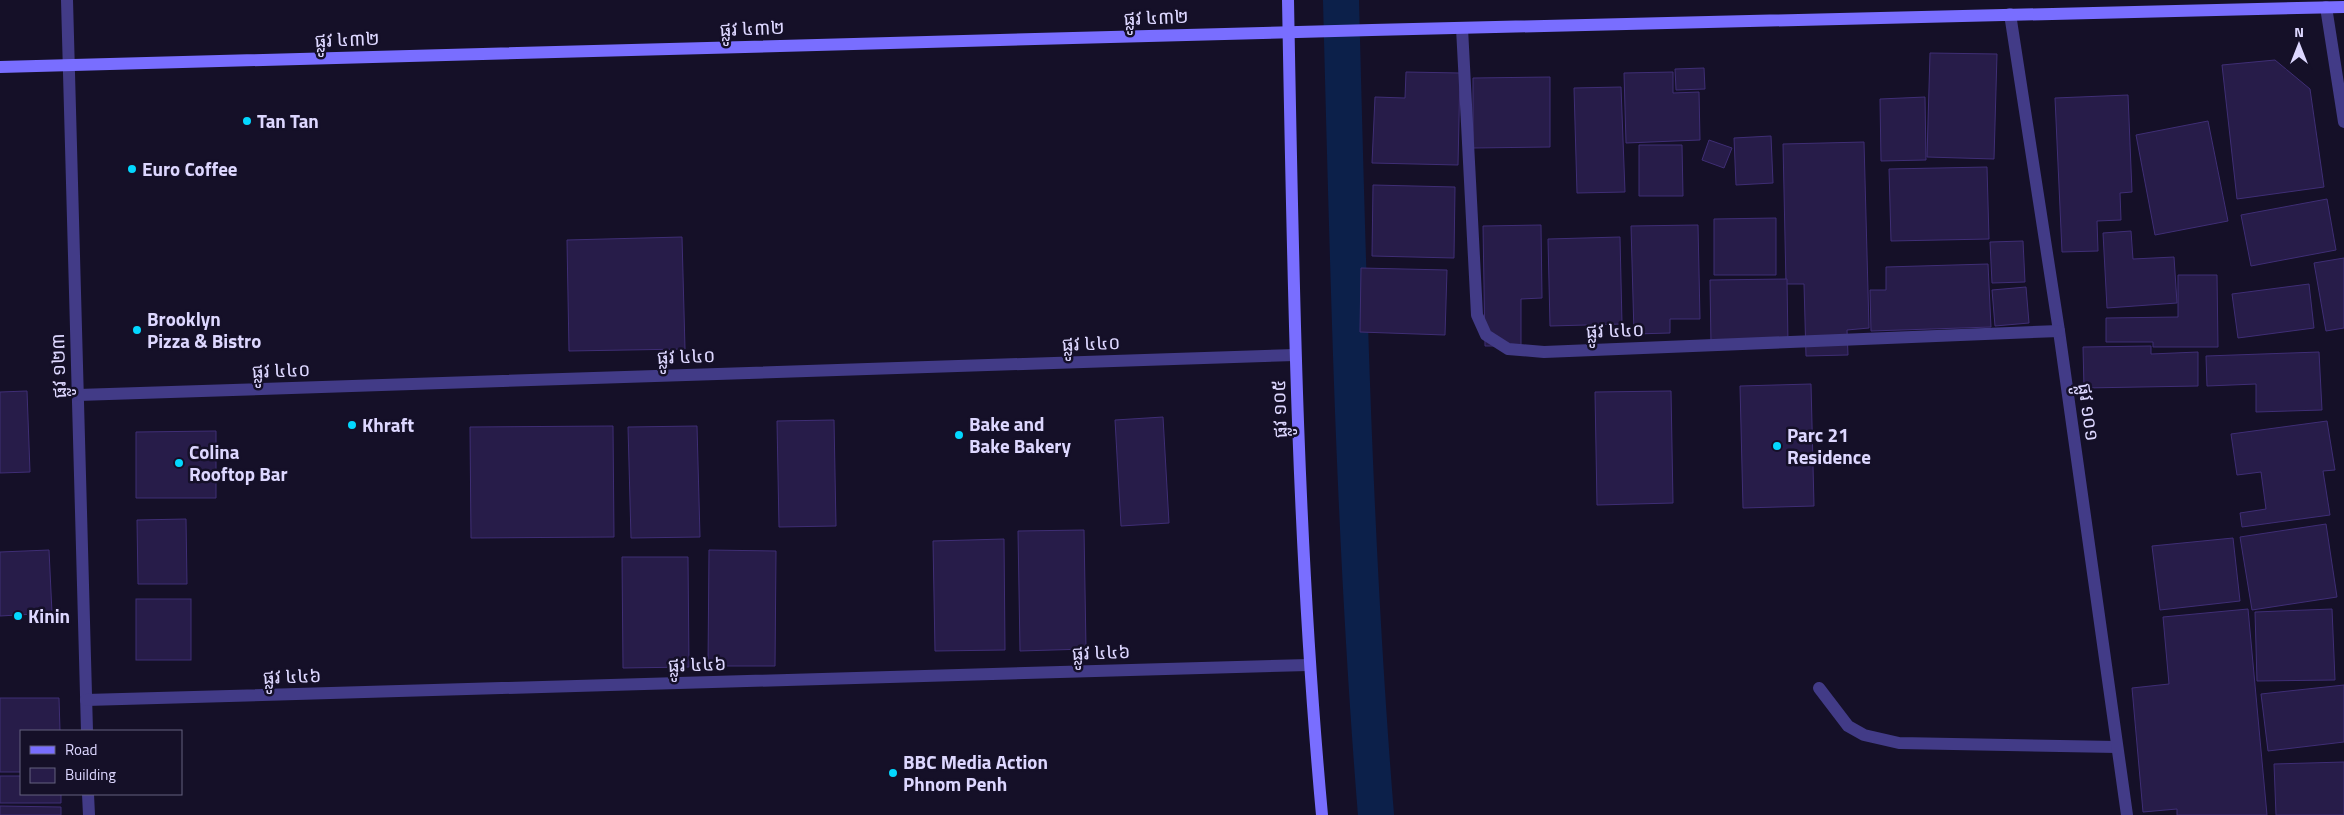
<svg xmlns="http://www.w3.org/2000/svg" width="2344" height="815" font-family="'Titillium Web','Noto Sans Khmer',sans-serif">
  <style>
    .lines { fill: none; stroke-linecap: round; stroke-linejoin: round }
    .canal { stroke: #0c204a; stroke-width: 36 }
    .building { fill: #271c49; stroke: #3f2e75 }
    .lane { stroke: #423b87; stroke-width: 12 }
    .street { stroke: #423b87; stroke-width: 12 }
    .secondary { stroke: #796eff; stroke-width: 12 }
    .poi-dot { fill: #03d8ff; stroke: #151028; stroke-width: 2 }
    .labels { text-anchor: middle; stroke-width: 5; stroke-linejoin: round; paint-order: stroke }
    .street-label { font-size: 19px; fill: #ddd7ff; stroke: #151028 }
    .poi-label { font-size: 19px; font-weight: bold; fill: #ddd7ff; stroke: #151028; text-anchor: start }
  </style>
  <rect width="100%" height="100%" fill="#151028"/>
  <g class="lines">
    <path class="canal" d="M1341,0C1348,272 1354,544 1376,815"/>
  </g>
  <g class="building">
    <path d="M1930,53L1997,54L1994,159L1927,157Z"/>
    <path d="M2275,60L2310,89L2324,187L2237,199L2222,65Z"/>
    <path d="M1704,68L1705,89L1676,90L1675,69Z"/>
    <path d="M1406,72L1460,73L1458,165L1372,163L1375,97L1405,98Z"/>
    <path d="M1673,72V93L1699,92L1700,140L1626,143L1624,73Z"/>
    <path d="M1550,77V147L1473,148V78Z"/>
    <path d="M1621,87L1625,192L1577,193L1574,88Z"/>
    <path d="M2128,95L2132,192L2120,193L2121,220L2097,221L2098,251L2062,252L2055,98Z"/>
    <path d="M1925,97L1926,160L1881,161L1880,99Z"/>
    <path d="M2208,121L2228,221L2155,235L2136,135Z"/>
    <path d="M1771,136L1773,183L1736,185L1734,138Z"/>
    <path d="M1709,140L1732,148L1724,168L1702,160Z"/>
    <path d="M1864,142L1869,328L1847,330L1848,355L1806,356L1804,284H1786L1783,144Z"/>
    <path d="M1639,145H1682L1683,196H1639Z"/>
    <path d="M1987,167L1989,239L1891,241L1889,169Z"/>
    <path d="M1373,185L1455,187L1454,258L1372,256Z"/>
    <path d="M2327,199L2336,250L2251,266L2241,215Z"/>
    <path d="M1776,218V275H1714V219Z"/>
    <path d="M1541,225L1542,298L1521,299V346H1485L1483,226Z"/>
    <path d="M1698,225L1700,319H1670V333L1634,334L1631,226Z"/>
    <path d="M2131,231L2133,259L2174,257L2177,303L2107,308L2103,233Z"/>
    <path d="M682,237L685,349L569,351L567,240Z"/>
    <path d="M1620,237L1622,324L1550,326L1548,239Z"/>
    <path d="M2023,241L2025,282L1992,283L1990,242Z"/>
    <path d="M2344,258V328L2326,331L2314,263Z"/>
    <path d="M1988,264L1991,327L1871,331L1870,290H1886V267Z"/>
    <path d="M1361,268L1447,270L1445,335L1360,332Z"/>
    <path d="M2178,275H2217L2218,347H2153V342H2106V318L2178,317Z"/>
    <path d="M1787,279L1788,344L1711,345L1710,280Z"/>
    <path d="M2309,284L2314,328L2238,338L2232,294Z"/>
    <path d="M2026,287L2029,323L1995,326L1992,290Z"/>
    <path d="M2151,346V354L2198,352V386L2084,388L2083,347Z"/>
    <path d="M2319,352L2322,410L2256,412V384L2207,386L2206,356Z"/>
    <path d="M1811,384L1814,506L1743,508L1740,386Z"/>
    <path d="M27,391L30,472L0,473V392Z"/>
    <path d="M1671,391L1673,503L1597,505L1595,392Z"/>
    <path d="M1163,417L1169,523L1121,526L1115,420Z"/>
    <path d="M834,420L836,526L779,527L777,421Z"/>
    <path d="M2327,421L2335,470L2323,471L2330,515L2242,527L2240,513L2266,509L2261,472L2237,475L2231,434Z"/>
    <path d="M613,426L614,537L471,538L470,427Z"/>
    <path d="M697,426L700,537L631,538L628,427Z"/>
    <path d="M216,431V498H136V432Z"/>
    <path d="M186,519L187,584H138L137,520Z"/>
    <path d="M2326,524L2337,597L2252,610L2240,537Z"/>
    <path d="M1084,530L1086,649L1020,651L1018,531Z"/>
    <path d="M2233,538L2240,601L2160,610L2152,546Z"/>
    <path d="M1004,539L1005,650L935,651L933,541Z"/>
    <path d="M49,550L52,613L0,616V552Z"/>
    <path d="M709,550L776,551L775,666H708Z"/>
    <path d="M622,557H688L689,667L623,668Z"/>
    <rect x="136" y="599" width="55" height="61"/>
    <path d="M2248,609L2267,815H2177V809L2143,812L2132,688L2169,684L2163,617Z"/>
    <path d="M2332,609L2335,680L2257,681L2255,612Z"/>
    <path d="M2344,685V742L2268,751L2261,694Z"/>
    <path d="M0,698H59L60,731H21V772H0Z"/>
    <path d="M2344,762V815H2276L2274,764Z"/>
    <path d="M0,776H21V794H61V803H0Z"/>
    <path d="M0,806L61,807V815H0Z"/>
  </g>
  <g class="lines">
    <path class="lane" d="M1819,688L1848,726L1864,735L1899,743L2117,747"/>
    <g class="street">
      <path d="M67,0L87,731"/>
      <path d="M2326,7L2344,122"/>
      <path d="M2010,14L2059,331L2127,815"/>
      <path d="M1462,28L1477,315L1486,335L1508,349L1544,352L2059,331"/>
      <path d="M78,395L1295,355"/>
      <path d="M86,700L1308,665"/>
      <path d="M88,794L89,815"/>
    </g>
    <g class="secondary">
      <path d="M1288,0C1293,272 1297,544 1322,815"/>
      <path d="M0,67L1372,30L2344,7"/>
    </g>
  </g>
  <g class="poi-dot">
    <circle cx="247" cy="121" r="5"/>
    <circle cx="132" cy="169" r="5"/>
    <circle cx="137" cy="330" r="5"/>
    <circle cx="352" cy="425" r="5"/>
    <circle cx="959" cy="435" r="5"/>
    <circle cx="1777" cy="446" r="5"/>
    <circle cx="179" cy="463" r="5"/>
    <circle cx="18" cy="616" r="5"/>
    <circle cx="893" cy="773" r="5"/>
  </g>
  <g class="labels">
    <g class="street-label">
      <text transform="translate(1156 17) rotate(-2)" y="7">ផ្លូវ ៤៣២</text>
      <text transform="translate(752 28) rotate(-2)" y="7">ផ្លូវ ៤៣២</text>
      <text transform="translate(347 39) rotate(-2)" y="7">ផ្លូវ ៤៣២</text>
      <text transform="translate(1615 330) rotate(-2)" y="7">ផ្លូវ ៤៤០</text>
      <text transform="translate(1091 343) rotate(-2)" y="7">ផ្លូវ ៤៤០</text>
      <text transform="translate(686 356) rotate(-2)" y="7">ផ្លូវ ៤៤០</text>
      <text transform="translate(58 366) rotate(-92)" y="7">ផ្លូវ ១២៣</text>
      <text transform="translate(281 370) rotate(-2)" y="7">ផ្លូវ ៤៤០</text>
      <text transform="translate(1279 409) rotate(-92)" y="7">ផ្លូវ ១០៥</text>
      <text transform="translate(2089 412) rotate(82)" y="7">ផ្លូវ ១០១</text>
      <text transform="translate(1101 652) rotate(-2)" y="7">ផ្លូវ ៤៤៦</text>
      <text transform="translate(697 664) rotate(-2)" y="7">ផ្លូវ ៤៤៦</text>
      <text transform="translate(292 676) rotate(-2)" y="7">ផ្លូវ ៤៤៦</text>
    </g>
    <g class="poi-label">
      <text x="257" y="128">Tan Tan</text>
      <text x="142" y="176">Euro Coffee</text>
      <text x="147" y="326">Brooklyn<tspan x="147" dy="22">Pizza &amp; Bistro</tspan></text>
      <text x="969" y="431">Bake and<tspan x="969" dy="22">Bake Bakery</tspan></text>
      <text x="362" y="432">Khraft</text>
      <text x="1787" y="442">Parc 21<tspan x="1787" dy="22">Residence</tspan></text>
      <text x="189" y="459">Colina<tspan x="189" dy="22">Rooftop Bar</tspan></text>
      <text x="28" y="623">Kinin</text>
      <text x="903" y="769">BBC Media Action<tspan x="903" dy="22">Phnom Penh</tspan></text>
    </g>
  </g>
  <rect x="20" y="730" width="162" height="65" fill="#151028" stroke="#65607e"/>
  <rect x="30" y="746" width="25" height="8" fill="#796eff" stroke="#65607e"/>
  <text x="65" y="755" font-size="15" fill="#ddd7ff">Road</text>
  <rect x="30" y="768" width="25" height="15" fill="#271c49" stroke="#65607e"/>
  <text x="65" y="780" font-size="15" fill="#ddd7ff">Building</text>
  <g transform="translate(2299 45)" stroke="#151028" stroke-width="4" paint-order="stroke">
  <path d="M0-4L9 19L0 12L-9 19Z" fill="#ddd7ff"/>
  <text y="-8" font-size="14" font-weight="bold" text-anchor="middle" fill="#ddd7ff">N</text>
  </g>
</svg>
